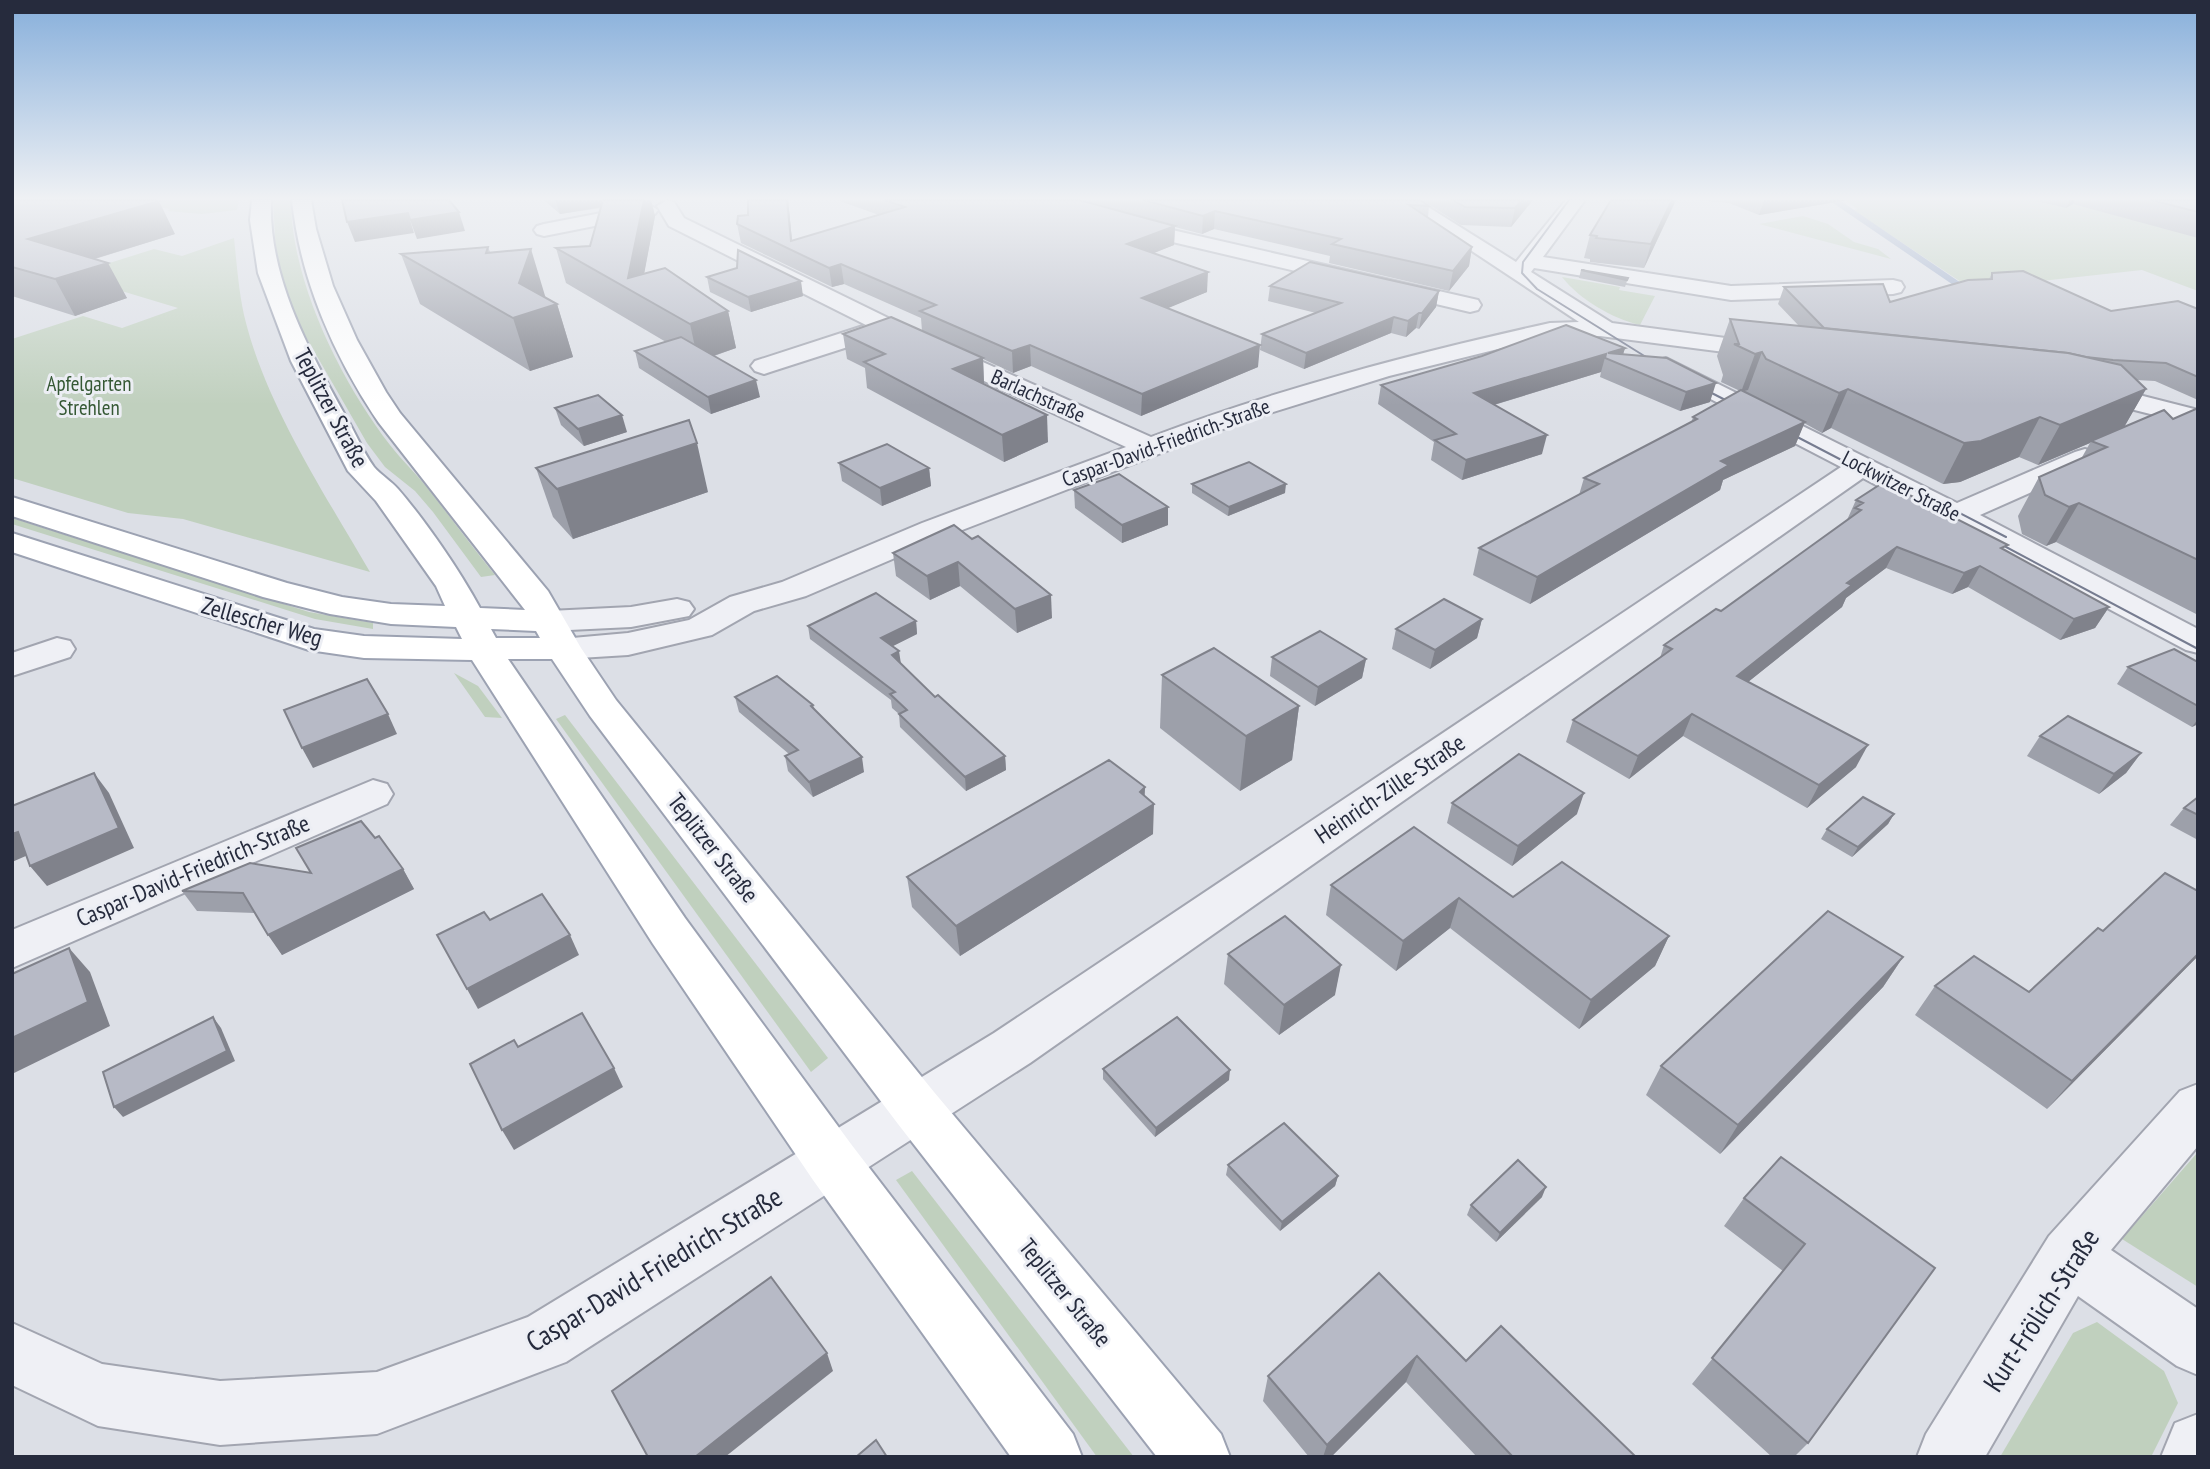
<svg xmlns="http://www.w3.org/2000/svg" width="2210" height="1469" font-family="'PT Sans Narrow',sans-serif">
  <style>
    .green { fill: #c0d0be }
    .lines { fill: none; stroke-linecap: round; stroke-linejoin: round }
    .stream { stroke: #97a8c7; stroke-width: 6 }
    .minor-casing { stroke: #a2a5b0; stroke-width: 4 }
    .major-casing { stroke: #9ca2b2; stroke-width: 4 }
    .minor { fill: #eff0f5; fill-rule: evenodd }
    .major { fill: #fff; fill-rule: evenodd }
    .tram { stroke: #767c90; stroke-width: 2 }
    .wall { fill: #9da0aa }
    .shaded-wall { fill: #80828b }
    .building { fill: #b7bac6; stroke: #80828b; stroke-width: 2 }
    .labels { text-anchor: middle; stroke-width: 6; stroke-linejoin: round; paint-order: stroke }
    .far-park-label { font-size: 21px; fill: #355834; stroke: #eceef4 }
    .far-street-label { font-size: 21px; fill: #262b3d; stroke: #eceef4 }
    .street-label { font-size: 24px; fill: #262b3d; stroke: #eceef4 }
    .near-street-label { font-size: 28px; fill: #262b3d; stroke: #eceef4 }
  </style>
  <rect width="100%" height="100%" fill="#dcdfe6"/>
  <g class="green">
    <path d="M119,200H239L237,210L202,214L167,211L170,209Z"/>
    <path d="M273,200H291C291,281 341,382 390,445C402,461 417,474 429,490C451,518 472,547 495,575L481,577L433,512L415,491L385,467L367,443L295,318L277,271Z"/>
    <path d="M1846,200H2198V291L2142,270L2023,283L1961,282L1853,210L1857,209Z"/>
    <path d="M1803,216L1828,224L1854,242L1878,249L1891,259L1759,224Z"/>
    <path d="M234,238C237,266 239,296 246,323C268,408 326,496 370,572L183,519L128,513L12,478V339L83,316L122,328L178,308L115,289L30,288L154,249L182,256Z"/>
    <path d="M1562,277L1620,287L1619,290L1655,296L1640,325C1613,319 1579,299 1562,277Z"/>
    <path d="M12,518L309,612L373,623V629L315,619L280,608L12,524Z"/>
    <path d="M454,673L478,686L502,718L485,717Z"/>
    <path d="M565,715L828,1058L811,1072L556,719Z"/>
    <path d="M2198,1152V1287L2122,1239Z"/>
    <path d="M912,1171L1134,1457H1097L896,1180Z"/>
    <path d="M2097,1322L2164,1371L2178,1403L2151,1457H2000L2073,1333Z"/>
  </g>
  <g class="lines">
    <path class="stream" d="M1834,200L1966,290"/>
    <g class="minor-casing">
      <g id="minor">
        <path d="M667,200L674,202L684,218L929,338L1151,437C1281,388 1415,353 1550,323L1579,322L1395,200H1417L1516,262L1566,200H1585L1543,257L1731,286L1893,280L1901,282L1904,287L1901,292L1893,294L1731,300L1534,268L1531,272L1612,323L1771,344L1780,346L1783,351L1780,356L1771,358L1600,336L1550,337L1506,347L1389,376L1244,421L944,537L806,596L754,611L712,635L628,655L563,659L550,656L545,648L550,640L628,633L689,620L730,597L782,582L922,523L1126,447L885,335L773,371L764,374L755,371L751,366L755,361L866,325L669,226L657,206Z"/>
        <path d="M1037,200H1067L1159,227L1478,300L1481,305L1478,310L1470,312L1147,236L1040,204Z"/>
        <path d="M648,204L658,210L655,214L544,236L537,234L534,230L537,226L544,224Z"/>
        <path d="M1666,358L1957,503L2075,452L2085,449L2095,452L2099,458L2095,464L1980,515L2198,629V653L2186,650L1863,478L1030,1063L566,1362L377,1434L220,1445L98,1426L12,1385V1323L102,1364L220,1381L377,1372L528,1317L994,1033L1841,467L1657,371L1653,366L1657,361Z"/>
        <path d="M2088,382L2198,410V426L2079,396L2075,390L2079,384Z"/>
        <path d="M677,599L689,602L694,609L689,616L631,627L549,631L537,628L532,621L537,614L549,611L631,607Z"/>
        <path d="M57,638L70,641L75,649L70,657L12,676V653Z"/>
        <path d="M373,780L387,784L393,794L387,804L12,968V930Z"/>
        <path d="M2198,1084V1146L2111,1250L2198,1309V1375L2177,1366L2078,1296L1985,1457H1917L1926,1434L2049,1236L2180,1091Z"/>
        <path d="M2198,1414V1457H2161L2175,1423Z"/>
      </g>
    </g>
    <g class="major-casing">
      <path id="major" d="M252,200H271C268,277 309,350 345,415C355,432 363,452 374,467C381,475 391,481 398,489C425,520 460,571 480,608L525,610L379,423C334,357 300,279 292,200H311L316,229L333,286L357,340L386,392L400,413L548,591L581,648L616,700L934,1092L1221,1434L1230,1457H1157L898,1124L590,716L552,659H508L685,918L851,1144L1073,1434L1082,1457H1011L813,1180L653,944L472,660L364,658L309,650L12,552V533L314,629L364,636L462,639L456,627L391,624L330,614L263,597L12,516V497L287,583L342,597L391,604L445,606L436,586L376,501L348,471L291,361L258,273L250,220ZM491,629L536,631L540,638H496Z"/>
    </g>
    <use href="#minor" class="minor"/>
    <use href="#major" class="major"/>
    <g class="tram">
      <path d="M1569,200L1523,262L1522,273L1537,289L1662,367"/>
      <path d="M1696,385L1743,409"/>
      <path d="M1780,428L1901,491"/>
      <path d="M1894,479L2006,537"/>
      <path d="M1991,539L2198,649"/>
    </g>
  </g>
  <g class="wall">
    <path d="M12,200L175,234L95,259L127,298L75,316L12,296Z"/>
    <path d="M544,200H651L655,216L644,273L728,311L736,348L714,356L760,397L711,414L639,368L635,351L666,342L566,283L556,248L590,246L601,208L560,214Z"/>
    <path d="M748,200H788L792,241L879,215L837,200H1420L1429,206L1428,217L1472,247L1469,266L1449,291L1329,263L1330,256L1214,229L1202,234L1175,227L1174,245L1153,253L1207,292L1167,308L1258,367L1141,416L1031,366L1013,373L983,359L984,384L1048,442L1004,462L867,388L865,368L847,359L843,334L922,331L921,318L844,284L832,287L741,243L737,224L748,215Z"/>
    <path d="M1422,200H1533L1511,227L1461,225Z"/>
    <path d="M1611,200H1676L1644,268L1590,262V259L1584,258L1590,235Z"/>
    <path d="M1697,200H1848L1759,215L1729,203Z"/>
    <path d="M2032,200H2198V238L2073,204L2066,208Z"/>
    <path d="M488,247L490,252L545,298L557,304L573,357L530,371L420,304L401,254Z"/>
    <path d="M1581,270L1628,278L1625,287L1579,278Z"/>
    <path d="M1992,273L2111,311L2198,309V400L2155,381L2136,380L2146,389L2124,427L2173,419L2198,408V615L2056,542L2046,546L2022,534L2018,516L2039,477L2081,459L2090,443L2038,465L2019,457L1960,482L1943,484L1831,428L1822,433L1804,423L1795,446L1723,480L1720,490L1530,604L1473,575L1479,548L1579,495L1584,478L1691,423L1693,417L1740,391L1721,382L1723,375L1717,356L1730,319L1799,326L1778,304L1784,287L1890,302L1989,279Z"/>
    <path d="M707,277L803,296L751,312L710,292Z"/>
    <path d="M1270,286L1439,291L1436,307L1419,329L1416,328L1406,337L1391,333L1304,369L1260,350L1262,334L1316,313L1268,301Z"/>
    <path d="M1625,348L1623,354L1710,402L1680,411L1600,377L1601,372L1494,405L1542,454L1462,480L1431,460L1434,442L1378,404L1381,385Z"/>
    <path d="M555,408L627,432L584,446L561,425Z"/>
    <path d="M839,463L929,468L931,486L882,506L842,481Z"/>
    <path d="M536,468L708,492L573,539L553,517Z"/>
    <path d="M1192,484L1285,493L1228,516L1192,493Z"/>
    <path d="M1074,490L1168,525L1122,543L1075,508Z"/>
    <path d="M1856,500L2005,551L2109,607L2095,628L2060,640L1968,587L1952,594L1886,568L1846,598L1842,607L1748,682L1856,767L1807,808L1683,736L1629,779L1566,742L1573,720L1660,658L1664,645L1721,611L1847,520Z"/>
    <path d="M972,539L1052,618L1017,633L960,586L930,600L896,576L893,553Z"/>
    <path d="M1482,619L1477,638L1430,669L1392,649L1396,629Z"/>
    <path d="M916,621L917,634L893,646L901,664L935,697L1005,756L1006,770L966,791L900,727L899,714L892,708L891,700L810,639L808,626Z"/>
    <path d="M1272,657L1366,659L1362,678L1315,706L1270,676Z"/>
    <path d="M2198,662V724L2192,727L2117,684L2128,667Z"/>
    <path d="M1162,675L1299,706L1292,760L1240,791L1160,728Z"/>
    <path d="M735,697L813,705L815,710L864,772L813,797L788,771L785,756L789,754L739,712Z"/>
    <path d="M2040,736L2141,753L2126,773L2099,794L2027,756Z"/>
    <path d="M1145,787L1144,796L1153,834L960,956L912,907L907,877Z"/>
    <path d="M2198,797V840L2170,825L2184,808Z"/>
    <path d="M1452,803L1577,814L1512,866L1447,823Z"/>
    <path d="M1894,814L1888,824L1852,857L1821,839L1827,829Z"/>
    <path d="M403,869L414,889L282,955L255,913L197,911L182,891L311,873Z"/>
    <path d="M1331,885L1513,897L1669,936L1655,966L1579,1029L1450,928L1396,971L1326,915Z"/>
    <path d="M2198,891V956L2047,1109L1915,1015L1935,986L2029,992L2103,931Z"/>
    <path d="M1228,954L1335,995L1279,1035L1224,984Z"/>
    <path d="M1903,957L1883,987L1720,1154L1646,1095L1661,1066Z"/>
    <path d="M1103,1069L1229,1080L1155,1137L1103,1079Z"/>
    <path d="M1228,1165L1338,1176L1335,1186L1280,1231L1226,1175Z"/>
    <path d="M1542,1197L1496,1242L1467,1215L1471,1205Z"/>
    <path d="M1744,1198L1935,1268L1808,1443L1794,1457H1772L1692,1384L1783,1271L1724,1226Z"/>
    <path d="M1379,1273L1466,1361L1636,1457H1477L1406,1382L1331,1457H1309L1263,1401L1268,1376Z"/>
  </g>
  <g class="shaded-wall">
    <path d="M555,200H651L655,216L640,296L628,278L644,200L560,214Z"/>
    <path d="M787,200H788L793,251L791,241Z"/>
    <path d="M1522,200H1533L1511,227L1515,208Z"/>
    <path d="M1672,200H1676L1644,268L1651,244Z"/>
    <path d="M1764,200H1848L1759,215Z"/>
    <path d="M2070,200H2075L2073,204L2066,208Z"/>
    <path d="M159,201L175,234L48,273L28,239Z"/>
    <path d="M1215,211L1214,229L1202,234L1203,216Z"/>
    <path d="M459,212L465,231L417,239L410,220Z"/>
    <path d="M408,213L414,233L355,242L347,222Z"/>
    <path d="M1175,226L1174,245L1127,264V244Z"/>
    <path d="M1472,247L1469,266L1449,291L1453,271Z"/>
    <path d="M531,249L546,299L557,304L573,357L530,371L513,318L519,283Z"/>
    <path d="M108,263L127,298L75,316L55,279Z"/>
    <path d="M841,264L844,284L832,287L829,268Z"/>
    <path d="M1208,272L1207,292L1142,319V298Z"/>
    <path d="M801,281L803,296L751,312L748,297Z"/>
    <path d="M1439,291L1436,307L1419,329L1422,313Z"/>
    <path d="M728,311L736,348L698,361L690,324Z"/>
    <path d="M1419,313L1416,328L1406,337L1408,321Z"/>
    <path d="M1394,317L1391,333L1304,369L1306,353Z"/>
    <path d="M1030,345L1031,366L1013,373L1012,351Z"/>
    <path d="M1260,345L1258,367L1141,416L1142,394Z"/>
    <path d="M1625,348L1620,364L1608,353Z"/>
    <path d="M1762,352L1748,390L1741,392L1755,354Z"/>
    <path d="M1606,354L1601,372L1470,412L1474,393Z"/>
    <path d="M983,358L984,384L955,396L953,369Z"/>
    <path d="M756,380L760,397L711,414L708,397Z"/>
    <path d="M1716,383L1710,402L1680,411L1686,392Z"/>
    <path d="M1848,389L1831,428L1822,433L1839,393Z"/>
    <path d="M2146,389L2123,429L2091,441L2090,443L2038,465L2060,425Z"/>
    <path d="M622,415L627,432L584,446L578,429Z"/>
    <path d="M1047,415L1048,442L1004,462L1002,435Z"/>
    <path d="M2040,417L2019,457L1960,482L1943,484L1964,443Z"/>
    <path d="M1805,422L1795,446L1723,480L1720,490L1530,604L1537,577L1721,461Z"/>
    <path d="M1547,435L1542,454L1462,480L1466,460Z"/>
    <path d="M697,443L708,492L573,539L557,489Z"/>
    <path d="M929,468L931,486L882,506L880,488Z"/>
    <path d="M1286,484L1285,493L1228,516L1229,507Z"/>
    <path d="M2079,503L2056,542L2046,546L2069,507Z"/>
    <path d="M1168,507V525L1122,543V525Z"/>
    <path d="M1897,547L1886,568L1846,598L1842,607L1728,698L1737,676L1847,583Z"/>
    <path d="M958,562L960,586L930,600L927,576Z"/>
    <path d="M1980,566L1968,587L1952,594L1964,573Z"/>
    <path d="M1051,595L1052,618L1017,633L1015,609Z"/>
    <path d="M2109,607L2095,628L2060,640L2074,619Z"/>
    <path d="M1482,619L1477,638L1430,669L1435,650Z"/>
    <path d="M916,621L917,634L883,651L881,638Z"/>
    <path d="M899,651L901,664L892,655Z"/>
    <path d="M1366,659L1362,678L1315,706L1318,687Z"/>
    <path d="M1299,706L1292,760L1240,791L1246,736Z"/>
    <path d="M388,714L397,734L313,768L302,748Z"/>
    <path d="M1692,714L1683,736L1629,779L1638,756Z"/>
    <path d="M2198,719V724L2192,727Z"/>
    <path d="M1868,745L1856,767L1807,808L1819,785Z"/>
    <path d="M2141,753L2126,773L2099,794L2114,774Z"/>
    <path d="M1005,756L1006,770L966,791L965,777Z"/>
    <path d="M862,757L864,772L813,797L809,782Z"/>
    <path d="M94,773L109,793L134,848L47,886L30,866Z"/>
    <path d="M1145,787L1144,811L1154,804L1153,834L960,956L956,926L1140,792Z"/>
    <path d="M1584,793L1577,814L1512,866L1518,846Z"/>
    <path d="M1894,814L1888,824L1852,857L1858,847Z"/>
    <path d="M18,832L35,852L12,862V834Z"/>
    <path d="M403,869L414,889L282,955L268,935Z"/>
    <path d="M1459,898L1450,928L1396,971L1403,941Z"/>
    <path d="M570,935L579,955L478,1009L467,989Z"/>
    <path d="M1669,936L1655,966L1579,1029L1591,1000Z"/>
    <path d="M69,948L90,972L110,1026L12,1074V1038Z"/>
    <path d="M2198,954V956L2047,1109L2072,1081Z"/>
    <path d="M1903,957L1883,987L1720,1154L1738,1125Z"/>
    <path d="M1341,965L1335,995L1279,1035L1284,1005Z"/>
    <path d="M213,1017L221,1028L235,1061L123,1117L114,1107Z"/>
    <path d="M614,1068L623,1087L514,1150L502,1130Z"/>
    <path d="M1230,1070L1229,1080L1155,1137L1156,1128Z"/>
    <path d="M1338,1176L1335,1186L1280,1231L1282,1222Z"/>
    <path d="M1546,1187L1542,1197L1496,1242L1500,1233Z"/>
    <path d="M827,1353L833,1371L725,1457H695Z"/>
    <path d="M1417,1356L1406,1382L1331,1457H1323L1327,1445Z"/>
  </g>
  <g class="building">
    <path d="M12,200H155L159,201L28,239L108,263L55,279L12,267Z"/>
    <path d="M342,200H449L459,212L410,220L408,213L347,222Z"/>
    <path d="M603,200H644L628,278L665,268L728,311L690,324L556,248L590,246Z"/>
    <path d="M748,200H787L791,241L905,207L884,200H1079L1175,226L1127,244L1208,272L1142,298L1260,345L1142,394L1030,345L1012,351L920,311L936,305L841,264L829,268L737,224L738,216L748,215Z"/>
    <path d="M1143,200H1420L1429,206L1409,205L1472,247L1453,271L1332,244L1341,239L1215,211L1203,216Z"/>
    <path d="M1453,200H1522L1515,208L1465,207Z"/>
    <path d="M1611,200H1672L1651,244L1596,238L1597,236L1590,235Z"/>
    <path d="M2151,200H2198V212Z"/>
    <path d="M488,247L486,253L531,249L519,283L557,304L513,318L401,254Z"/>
    <path d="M738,250L801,281L748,297L707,277L737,268Z"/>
    <path d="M1310,262L1439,291L1422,313H1419L1408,321L1394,317L1306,353L1262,334L1341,303L1270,286Z"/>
    <path d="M1581,270L1628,278L1627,280Z"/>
    <path d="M2023,271L2111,311L2178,301L2198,309V377L2166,363L2113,360L2086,357L2068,353L1824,328L1784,287L1883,284L1890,302L1968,280L1992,279V273Z"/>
    <path d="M891,317L983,358L953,369L1047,415L1002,435L864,362L885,354L843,334Z"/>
    <path d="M1730,319L2068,353L2121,365L2146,389L2060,425L2040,417L1981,441L1964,443L1848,389L1839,393L1766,359L1762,352L1755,354L1734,344H1739Z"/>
    <path d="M1566,325L1625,348L1608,353L1667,358L1716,383L1686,392L1605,358L1606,354L1474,393L1547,435L1466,460L1435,440L1456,434L1381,385L1482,356Z"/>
    <path d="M681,337L756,380L708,397L635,351Z"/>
    <path d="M1741,390L1805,422L1721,461L1729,465L1537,577L1479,548L1599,484L1584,478L1697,419L1693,417Z"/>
    <path d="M598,395L622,415L578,429L555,408Z"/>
    <path d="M2198,408V560L2079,503L2069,507L2045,495L2039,477L2107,447L2091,441L2164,410L2173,419Z"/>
    <path d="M689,420L697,443L557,489L536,468Z"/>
    <path d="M887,444L929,468L880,488L839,463Z"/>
    <path d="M1249,462L1286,484L1229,507L1192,484Z"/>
    <path d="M1119,474L1168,507L1122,525L1074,490Z"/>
    <path d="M1884,482L2008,545L2001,548L2109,607L2074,619L1980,566L1964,573L1897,547L1847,583L1852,585L1737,676L1868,745L1819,785L1692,714L1638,756L1573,720L1672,649L1664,645L1716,609L1721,611L1861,510L1855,508L1863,503L1856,500Z"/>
    <path d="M954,525L972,539L978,536L1051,595L1015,609L958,562L927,576L893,553Z"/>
    <path d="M876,593L916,621L881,638L899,651L892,655L935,697L938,695L1005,756L965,777L899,714L907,710L890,694L895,692L808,626Z"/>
    <path d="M1444,599L1482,619L1435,650L1396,629Z"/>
    <path d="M1320,631L1366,659L1318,687L1272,657Z"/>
    <path d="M1214,648L1299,706L1246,736L1162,675Z"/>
    <path d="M2174,649L2198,662V706L2128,667Z"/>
    <path d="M777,676L813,705L811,706L862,757L809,782L785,756L798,750L735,697Z"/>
    <path d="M367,679L388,714L302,748L284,710Z"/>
    <path d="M2068,716L2141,753L2114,774L2040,736Z"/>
    <path d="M1519,754L1584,793L1518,846L1452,803Z"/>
    <path d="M1109,760L1145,787L1140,792L1154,804L956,926L907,877Z"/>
    <path d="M94,773L119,828L30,866L18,832L12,834V806Z"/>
    <path d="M1863,797L1894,814L1858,847L1827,829Z"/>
    <path d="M2198,797V815L2184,808Z"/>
    <path d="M361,821L375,838L379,836L403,869L268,935L243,893L182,891L250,863L311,873L296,848Z"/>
    <path d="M1414,827L1513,897L1562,862L1669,936L1591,1000L1459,898L1403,941L1331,885Z"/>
    <path d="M2165,873L2198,891V954L2072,1081L1935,986L1974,956L2029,992L2098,928L2103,931Z"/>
    <path d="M542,894L570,935L467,989L437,935L484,912L490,920Z"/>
    <path d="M1828,911L1903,957L1738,1125L1661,1066Z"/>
    <path d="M1285,916L1341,965L1284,1005L1228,954Z"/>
    <path d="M69,948L88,1002L12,1038V974Z"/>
    <path d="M582,1013L614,1068L502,1130L470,1064L514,1040L518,1047Z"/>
    <path d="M213,1017L227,1051L114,1107L103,1072Z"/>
    <path d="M1177,1017L1230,1070L1156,1128L1103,1069Z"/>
    <path d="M1284,1123L1338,1176L1282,1222L1228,1165Z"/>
    <path d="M1781,1157L1935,1268L1808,1443L1712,1358L1805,1244L1744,1198Z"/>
    <path d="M1518,1160L1546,1187L1500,1233L1471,1205Z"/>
    <path d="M1379,1273L1466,1361L1501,1326L1636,1457H1513L1417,1356L1327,1445L1268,1376Z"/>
    <path d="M771,1277L827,1353L695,1457H648L612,1391Z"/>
    <path d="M876,1440L887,1457H856Z"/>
  </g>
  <linearGradient id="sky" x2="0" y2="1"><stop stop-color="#87afdb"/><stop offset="0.49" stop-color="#eff1f4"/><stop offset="1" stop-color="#eff1f4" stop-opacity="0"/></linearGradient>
  <rect width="2210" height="405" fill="url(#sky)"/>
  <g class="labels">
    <g class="far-park-label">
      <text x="89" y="391">Apfelgarten<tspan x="89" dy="24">Strehlen</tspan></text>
    </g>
    <g class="far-street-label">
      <text transform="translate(1038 396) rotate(24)" y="7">Barlachstraße</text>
      <text transform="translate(1166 443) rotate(-20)" y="7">Caspar-David-Friedrich-Straße</text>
      <text transform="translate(1901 486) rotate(27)" y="7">Lockwitzer Straße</text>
    </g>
    <g class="street-label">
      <text transform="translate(331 408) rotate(62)" y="8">Teplitzer Straße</text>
      <text transform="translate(262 622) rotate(16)" y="8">Zellescher Weg</text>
      <text transform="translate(1390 789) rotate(-34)" y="8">Heinrich-Zille-Straße</text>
      <text transform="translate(713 848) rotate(52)" y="8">Teplitzer Straße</text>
      <text transform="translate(193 871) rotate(-23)" y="8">Caspar-David-Friedrich-Straße</text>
      <text transform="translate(1065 1293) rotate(51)" y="8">Teplitzer Straße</text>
    </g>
    <g class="near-street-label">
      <text transform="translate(654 1269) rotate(-31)" y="10">Caspar-David-Friedrich-Straße</text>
      <text transform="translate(2041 1310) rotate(-57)" y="10">Kurt-Frölich-Straße</text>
    </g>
  </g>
  <rect width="2210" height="1469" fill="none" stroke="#262b3d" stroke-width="28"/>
</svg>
